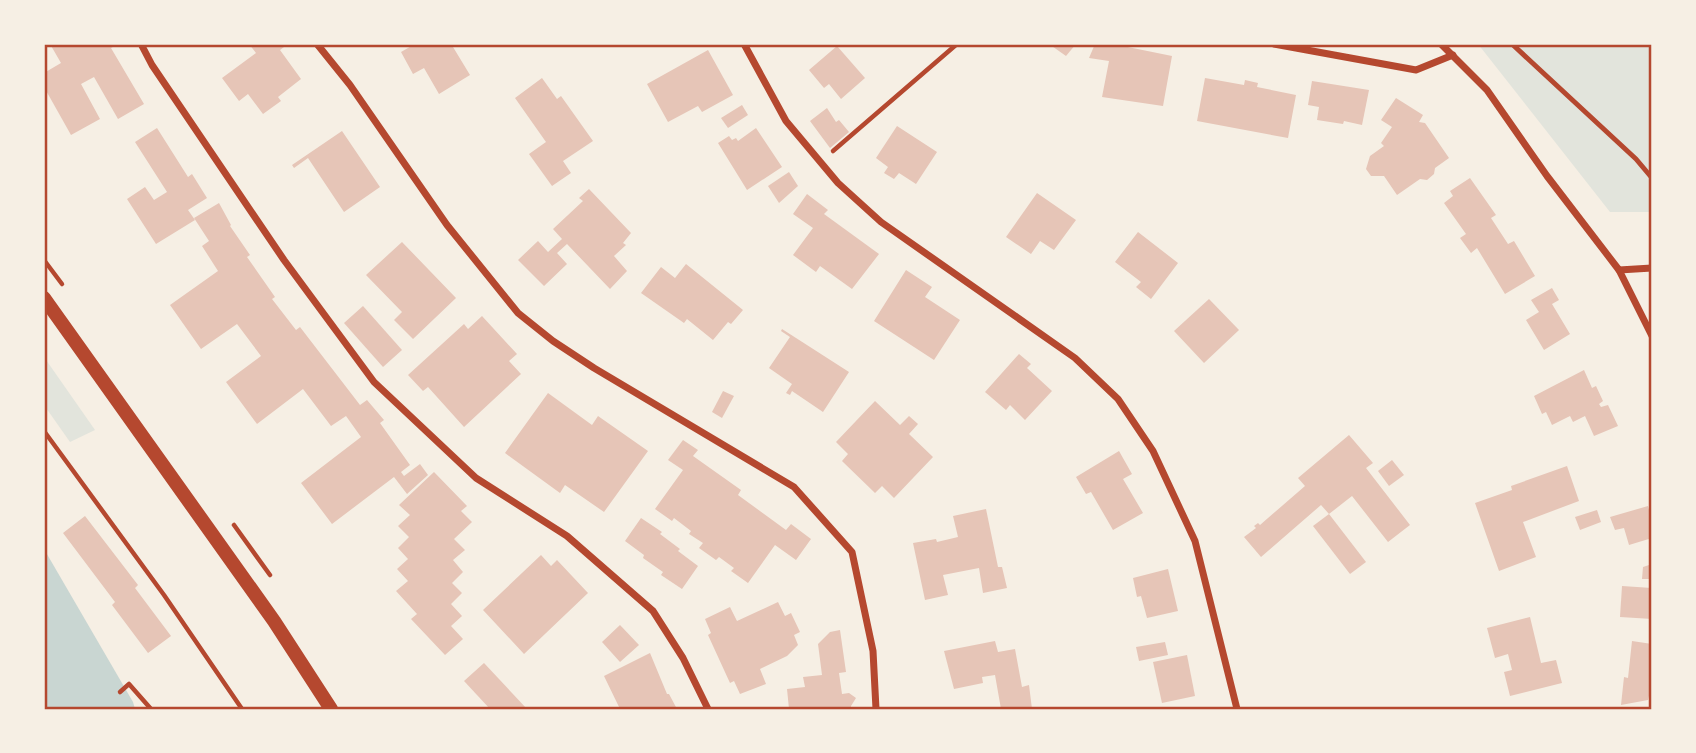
<svg xmlns="http://www.w3.org/2000/svg" width="1696" height="753" font-family="'Open Sans',sans-serif">
  <style>
    .green { fill: #e2e4dc }
    .water { fill: #c9d6d2 }
    .building { fill: #e6c5b7 }
    .lines { fill: none; stroke-linecap: round; stroke-linejoin: round }
    .path { stroke: #b5482f; stroke-width: 4.5 }
    .service { stroke: #b5482f; stroke-width: 5 }
    .minor { stroke: #b5482f; stroke-width: 7 }
    .secondary { stroke: #b5482f; stroke-width: 14 }
    .neatline { fill: none; stroke: #b5482f; stroke-width: 2.5 }
  </style>
  <rect width="100%" height="100%" fill="#f6efe4"/>
  <g class="green">
    <path d="M1478,44H1652V212H1610Z"/>
    <path d="M44,357L95,430L70,442L44,405Z"/>
  </g>
  <path class="water" d="M44,549L133,702L135,709H44Z"/>
  <g class="building">
    <path d="M50,44H118L111,48L144,104L118,119L94,77L81,84L100,119L71,135L44,87V73L61,63Z"/>
    <path d="M249,44H288L280,50L301,79L278,97L281,101L263,114L248,94L239,101L222,78L256,53Z"/>
    <path d="M415,44H458L453,47L470,75L439,94L424,68L413,74L401,52Z"/>
    <path d="M1049,44H1076L1066,56Z"/>
    <path d="M1095,44H1113L1172,56L1163,106L1102,97L1109,61L1089,58Z"/>
    <path d="M837,46L865,78L841,99L829,84L824,88L809,70Z"/>
    <path d="M708,50L733,95L702,112L698,106L668,122L647,84Z"/>
    <path d="M542,78L557,99L561,96L593,141L563,161L571,173L552,186L529,154L546,142L515,98Z"/>
    <path d="M1205,78L1244,85L1245,80L1258,83L1257,87L1296,95L1288,138L1197,121Z"/>
    <path d="M1312,81L1369,90L1362,125L1344,121L1343,124L1317,120L1319,107L1308,105Z"/>
    <path d="M1396,98L1423,115L1419,122L1425,123L1449,158L1435,168L1434,174L1427,180L1420,179L1397,195L1384,176H1371L1366,169L1370,156L1384,146L1381,143L1392,127L1381,120Z"/>
    <path d="M742,105L748,115L728,128L721,118Z"/>
    <path d="M827,108L836,122L839,120L849,132L830,148L810,121Z"/>
    <path d="M897,126L937,152L916,184L899,173L894,179L884,173L888,167L876,158Z"/>
    <path d="M157,128L188,177L192,174L207,198L188,210L195,220L156,244L127,199L145,187L154,200L167,192L135,142Z"/>
    <path d="M756,128L782,167L747,190L718,143L729,136L732,140L736,138L738,141Z"/>
    <path d="M342,131L380,187L344,212L308,158L294,168L292,165Z"/>
    <path d="M789,172L798,186L779,203L768,186Z"/>
    <path d="M1470,178L1496,215L1491,218L1508,244L1514,241L1535,276L1505,294L1477,248L1471,253L1460,238L1466,234L1444,203L1453,196L1450,191Z"/>
    <path d="M589,189L631,233L623,243L626,245L614,256L627,271L610,289L567,244L557,253L567,264L544,286L518,260L538,241L548,252L562,239L553,229L583,201L579,198Z"/>
    <path d="M1037,193L1076,220L1054,250L1040,241L1031,254L1006,237Z"/>
    <path d="M807,194L828,210L824,214L879,254L852,289L820,266L816,272L793,255L813,228L793,214Z"/>
    <path d="M219,203L231,225L230,226L250,255L247,257L275,297L272,299L296,330L300,327L360,405L367,400L384,420L380,423L410,465L401,472L404,476L420,464L428,475L407,494L394,477L332,524L301,483L361,437L346,416L331,426L303,389L257,424L226,382L261,356L237,324L201,349L170,305L218,271L202,246L209,241L194,218Z"/>
    <path d="M1138,232L1178,263L1151,299L1136,287L1141,282L1115,262Z"/>
    <path d="M402,242L456,298L413,339L394,320L402,312L366,275Z"/>
    <path d="M686,264L743,310L731,324L728,322L713,340L687,319L684,323L641,293L661,267L675,278Z"/>
    <path d="M906,270L932,287L925,297L960,320L934,360L874,321Z"/>
    <path d="M1552,288L1559,300L1552,304L1570,334L1544,350L1526,320L1539,312L1531,300Z"/>
    <path d="M1209,299L1239,330L1204,363L1174,331Z"/>
    <path d="M363,306L402,350L383,367L344,323Z"/>
    <path d="M482,316L517,354L509,361L521,374L464,427L428,387L423,391L408,375L464,324L468,329Z"/>
    <path d="M782,329L849,372L823,412L792,391L790,395L786,393L792,384L769,368L790,337L781,331Z"/>
    <path d="M1019,354L1031,364L1027,368L1052,391L1025,420L1010,405L1006,410L985,392Z"/>
    <path d="M1584,370L1592,388L1596,386L1603,401L1599,404L1601,407L1608,405L1618,426L1594,436L1585,416L1573,422L1570,416L1552,425L1546,412L1542,414L1534,396Z"/>
    <path d="M723,391L734,396L722,418L712,412Z"/>
    <path d="M548,393L592,425L598,416L648,451L604,512L565,485L560,493L505,453Z"/>
    <path d="M875,401L900,425L909,416L918,424L909,434L933,457L894,498L882,486L875,493L842,461L848,454L836,442Z"/>
    <path d="M1349,435L1373,463L1366,468L1410,525L1388,542L1352,496L1329,514L1321,505L1261,557L1244,537L1256,528L1254,526L1258,523L1260,525L1305,486L1298,478Z"/>
    <path d="M683,440L698,450L693,456L741,490L738,495L786,530L791,524L811,539L796,560L775,545L748,583L731,571L734,568L719,557L716,560L699,548L703,543L689,534L691,531L674,518L672,521L655,509L683,470L668,460Z"/>
    <path d="M1119,451L1132,474L1123,479L1143,513L1113,530L1091,492L1086,494L1076,477Z"/>
    <path d="M1392,460L1404,475L1389,486L1378,471Z"/>
    <path d="M1567,466L1579,501L1523,522L1536,557L1499,571L1475,503L1512,490L1511,486Z"/>
    <path d="M434,472L467,506L461,511L472,522L454,539L465,550L453,560L463,572L452,583L462,593L451,604L462,616L451,626L463,639L445,655L411,619L417,614L396,591L408,581L397,569L408,559L398,548L409,537L398,526L410,515L399,505Z"/>
    <path d="M1648,506L1652,521V538L1629,545L1624,528L1615,530L1610,517Z"/>
    <path d="M986,509L998,567H1002L1007,588L983,593L979,568L943,575L948,595L925,600L913,543L936,539L937,542L958,537L953,516Z"/>
    <path d="M1597,510L1601,522L1580,530L1575,517Z"/>
    <path d="M1329,514L1366,562L1350,574L1313,526Z"/>
    <path d="M85,516L138,585L135,588L171,636L148,653L112,605L115,602L63,533Z"/>
    <path d="M641,518L662,532L660,534L680,549L678,551L698,566L682,589L661,575L663,572L643,558L644,555L625,541Z"/>
    <path d="M541,555L551,566L557,560L588,593L524,654L483,610Z"/>
    <path d="M1652,564V579H1642L1643,567Z"/>
    <path d="M1168,569L1178,611L1147,618L1141,596L1137,597L1133,578Z"/>
    <path d="M1622,586L1652,588V619L1620,617Z"/>
    <path d="M778,602L785,616L791,613L800,632L794,635L798,645L787,656L760,669L766,684L740,694L734,681L730,683L708,635L711,633L705,619L730,607L737,621Z"/>
    <path d="M1530,617L1541,663L1556,660L1562,683L1510,696L1504,672L1512,670L1508,654L1495,658L1487,628Z"/>
    <path d="M620,625L639,645L620,662L602,642Z"/>
    <path d="M840,630L846,672L839,673L842,694L849,693L856,698L851,706V709H789L787,689L805,687L803,677L822,675L818,644L830,632Z"/>
    <path d="M995,641L998,652L1015,649L1022,687L1029,685L1032,709H1001L995,675L982,677L983,683L954,689L944,651Z"/>
    <path d="M1632,641L1652,644V683L1648,700L1621,705L1624,677L1628,678Z"/>
    <path d="M1165,642L1168,655L1139,661L1136,647Z"/>
    <path d="M650,653L667,694H669L677,709H620L604,676Z"/>
    <path d="M1187,655L1195,696L1162,703L1153,662Z"/>
    <path d="M484,663L527,709H490L464,681Z"/>
  </g>
  <g class="lines">
    <g class="path">
      <path d="M833,151L957,44"/>
      <path d="M44,260L62,284"/>
      <path d="M44,431L164,595L242,709"/>
      <path d="M234,525L270,575"/>
      <path d="M120,692L129,684L151,709"/>
    </g>
    <path class="service" d="M1512,44L1636,159L1652,178"/>
    <g class="minor">
      <path d="M141,44L152,65L284,260L374,382L476,478L567,536L653,611L683,658L708,709"/>
      <path d="M317,44L350,85L447,225L518,313L553,341L594,368L794,487L852,552L873,651L876,709"/>
      <path d="M744,44L786,121L838,183L881,222L1075,358L1118,399L1153,451L1195,541L1237,709"/>
      <path d="M1274,44L1416,70L1453,55"/>
      <path d="M1441,44L1487,90L1547,176L1619,270L1652,268"/>
      <path d="M1619,270L1652,336"/>
    </g>
    <path class="secondary" d="M44,298L274,621L331,709"/>
  </g>
  <rect width="1696" height="753" fill="none" stroke="#f6efe4" stroke-width="91"/>
  <rect x="46" y="46" width="1604" height="662" class="neatline"/>
</svg>
